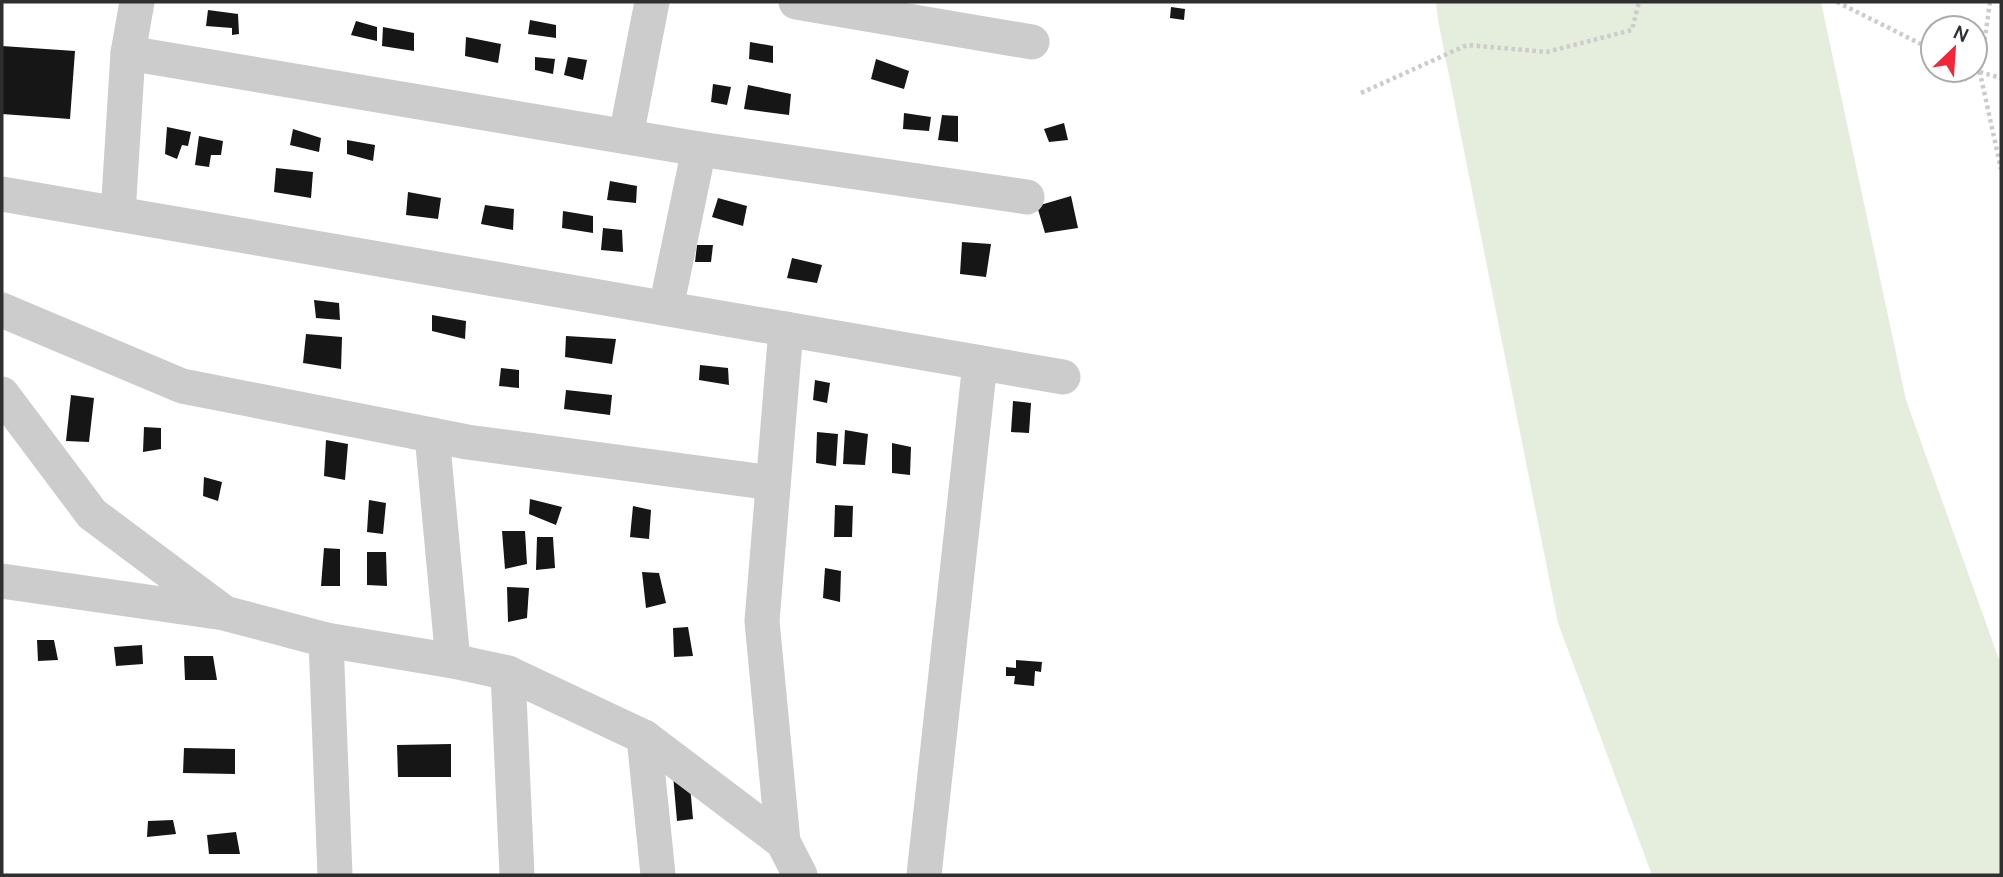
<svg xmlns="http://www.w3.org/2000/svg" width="2003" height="877" viewBox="0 0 2003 877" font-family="Manrope,sans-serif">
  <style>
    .green { fill: #e5eddc }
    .building { fill: #161616 }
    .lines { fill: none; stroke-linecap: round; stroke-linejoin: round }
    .path { stroke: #ccc; stroke-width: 4.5; stroke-dasharray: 3.5 3.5; stroke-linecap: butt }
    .minor { stroke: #ccc; stroke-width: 35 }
  </style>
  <rect width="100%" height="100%" fill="#fff"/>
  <polygon class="green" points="1436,2 1821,2 1906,400 2001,665 2001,875 1652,875 1558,623 1438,20"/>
  <g class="building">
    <polygon points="1171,7 1185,9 1184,20 1170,18"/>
    <polygon points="208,10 238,14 239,34 232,35 232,28 206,26"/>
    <polygon points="530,20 556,25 556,38 528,34"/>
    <polygon points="356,21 377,27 377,41 351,35"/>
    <polygon points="383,27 414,33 414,51 382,46"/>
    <polygon points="466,37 501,44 498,63 465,56"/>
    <polygon points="750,42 773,46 773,63 749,59"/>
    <polygon points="2,46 75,51 70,119 2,114"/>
    <polygon points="535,57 555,59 553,74 535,70"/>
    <polygon points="568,57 587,60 583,80 564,75"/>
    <polygon points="876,59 909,71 904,89 871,79"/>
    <polygon points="713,84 731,87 727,105 711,102"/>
    <polygon points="748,85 791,94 789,115 744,109"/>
    <polygon points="904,113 931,117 929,131 903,129"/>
    <polygon points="942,115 958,116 958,142 938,140"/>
    <polygon points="1064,123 1068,140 1049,142 1044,129"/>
    <polygon points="167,127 191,132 188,146 182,145 177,159 165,154"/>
    <polygon points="293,129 321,138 319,152 290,145"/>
    <polygon points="199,136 223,141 221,155 211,155 209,167 195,165"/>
    <polygon points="347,140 375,145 373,161 347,154"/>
    <polygon points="276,168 313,172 311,198 274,192"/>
    <polygon points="610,181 637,186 636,203 607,200"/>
    <polygon points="408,192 441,198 438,219 406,215"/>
    <polygon points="1071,196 1078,228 1045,233 1037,206"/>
    <polygon points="718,198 747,206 743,226 712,217"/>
    <polygon points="485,205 514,209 513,230 481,224"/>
    <polygon points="563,211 593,216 593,233 562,228"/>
    <polygon points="603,228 622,230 623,252 601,250"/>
    <polygon points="962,242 991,244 986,277 960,274"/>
    <polygon points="697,245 713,245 711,262 695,262"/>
    <polygon points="792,258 822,265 817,283 787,278"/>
    <polygon points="314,300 339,303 340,320 316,318"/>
    <polygon points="432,315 466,321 465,339 432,331"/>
    <polygon points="306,334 342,337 341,369 303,363"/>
    <polygon points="566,336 616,339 612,364 565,357"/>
    <polygon points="700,365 728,368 729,385 699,380"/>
    <polygon points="501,368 519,370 519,388 499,386"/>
    <polygon points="815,380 830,383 827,403 813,400"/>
    <polygon points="566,390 612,395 610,415 564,409"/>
    <polygon points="71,395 94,398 89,442 66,441"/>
    <polygon points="1013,401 1031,403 1029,433 1011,432"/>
    <polygon points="144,427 161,428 161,449 143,452"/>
    <polygon points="845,430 868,434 865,465 843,464"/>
    <polygon points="817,432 838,434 836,466 816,463"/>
    <polygon points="326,440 348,444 345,480 324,476"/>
    <polygon points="892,443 911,447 910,475 892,473"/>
    <polygon points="204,477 222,482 218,501 203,496"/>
    <polygon points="530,499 562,507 556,525 529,514"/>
    <polygon points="369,500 386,503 383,534 367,532"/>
    <polygon points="835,505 853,506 852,537 834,537"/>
    <polygon points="633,506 651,510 649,539 630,537"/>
    <polygon points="502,531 525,531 527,564 505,569"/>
    <polygon points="537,537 553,537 555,568 536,570"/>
    <polygon points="324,548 340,549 340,586 321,586"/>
    <polygon points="367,552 386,552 387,586 367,585"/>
    <polygon points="825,568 841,571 840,602 823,598"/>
    <polygon points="642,572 659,573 666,603 646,608"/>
    <polygon points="507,587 529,588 527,618 508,622"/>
    <polygon points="688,627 693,656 674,657 673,628"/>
    <polygon points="37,640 54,640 58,660 38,661"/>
    <polygon points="142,645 143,664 116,666 114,647"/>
    <polygon points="184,656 213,656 217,680 185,680"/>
    <polygon points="1016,660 1042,662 1041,672 1035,671 1034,686 1014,684 1015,676 1006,676 1006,667 1016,668"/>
    <polygon points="451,744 451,777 398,777 397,745"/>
    <polygon points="184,748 235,749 235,774 183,773"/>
    <polygon points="689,774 693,819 677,821 673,775"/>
    <polygon points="173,820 176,834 147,837 148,821"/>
    <polygon points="236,832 240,854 209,854 207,835"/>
  </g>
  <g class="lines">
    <g class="path">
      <polyline points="1837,2 1933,50"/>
      <polyline points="1990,2 1980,73 2001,169"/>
      <polyline points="1973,70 2001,78"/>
      <polyline points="1361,93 1467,45 1547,52 1632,30 1639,2"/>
    </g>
    <g class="minor">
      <polyline points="796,2 1032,42"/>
      <polyline points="128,53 699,149 1027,197"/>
      <polyline points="626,136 652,2"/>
      <polyline points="2,194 1063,377"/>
      <polyline points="118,214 128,53 137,2"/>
      <polyline points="666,308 699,149"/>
      <polyline points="2,310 182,386 467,442 773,483"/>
      <polyline points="2,394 92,514 222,611"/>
      <polyline points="432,435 453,661"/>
      <polyline points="2,581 224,613 326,640 453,661 508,673 644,737 783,842 800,875"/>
      <polyline points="326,640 335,875"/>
      <polyline points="508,673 517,875"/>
      <polyline points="644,737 658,875"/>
      <polyline points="783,842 762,621 786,329"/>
      <polyline points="924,875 980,363"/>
    </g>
  </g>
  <rect width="2003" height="877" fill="none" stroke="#2f2f2f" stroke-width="7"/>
  <g transform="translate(1954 49) rotate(25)"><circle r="33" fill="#ffffff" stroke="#acacac" stroke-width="2"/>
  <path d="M0-5L12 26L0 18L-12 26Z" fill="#f12637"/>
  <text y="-10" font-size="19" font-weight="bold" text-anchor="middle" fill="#2f2f2f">N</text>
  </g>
</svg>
